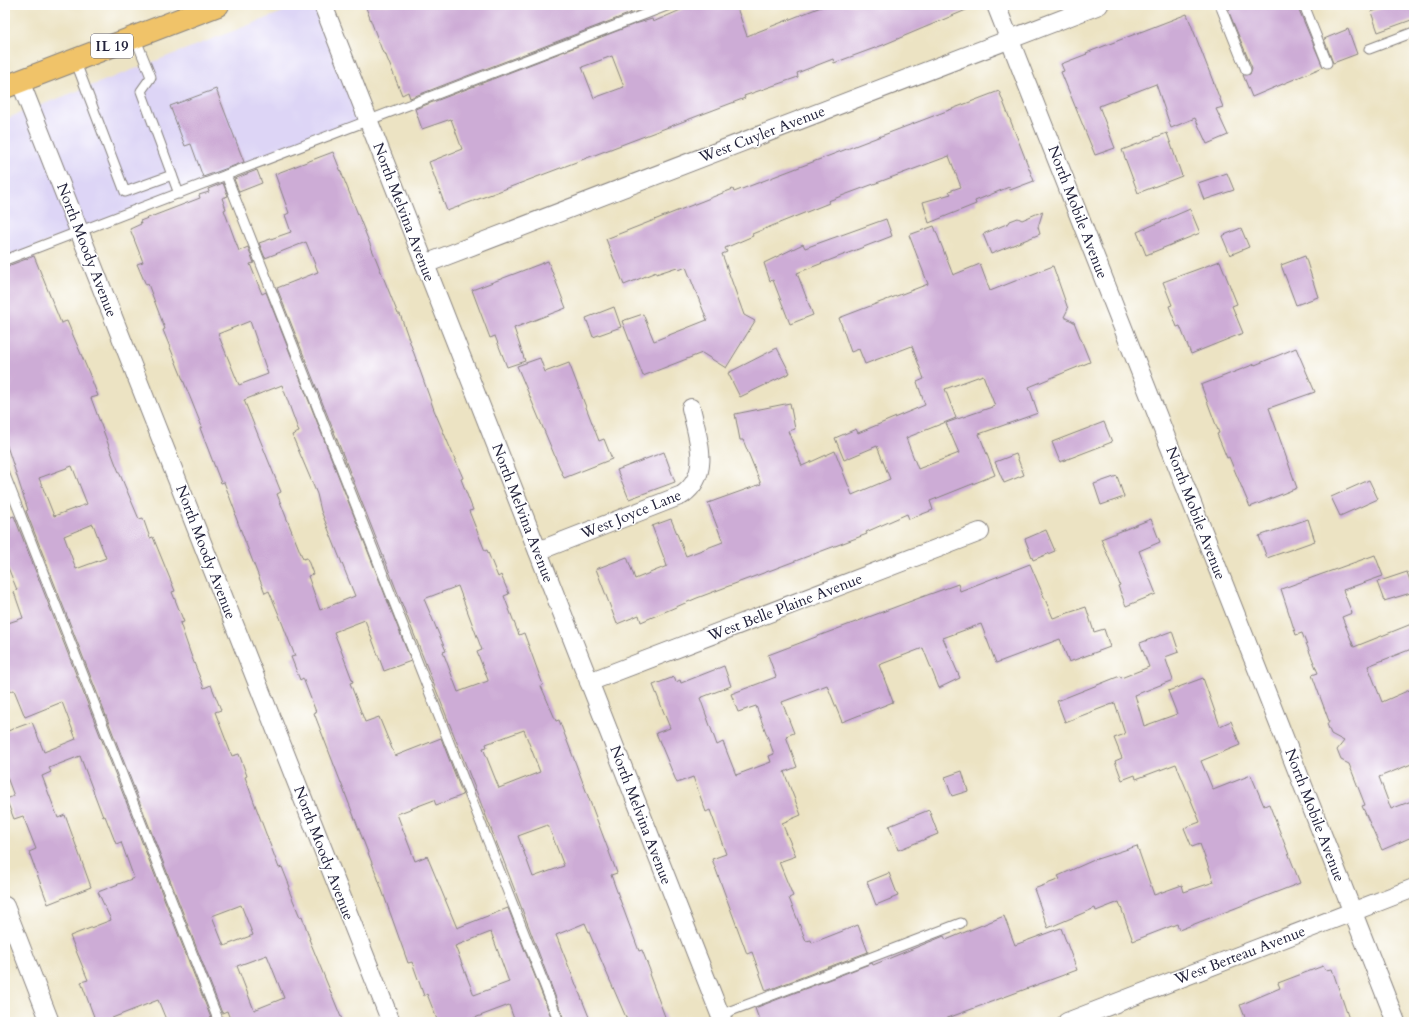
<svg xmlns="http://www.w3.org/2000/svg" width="1419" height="1027" viewBox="0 0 1419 1027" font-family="Cardo,serif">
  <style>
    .built { fill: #ddd5f6 }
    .building { fill: #cdacd6; fill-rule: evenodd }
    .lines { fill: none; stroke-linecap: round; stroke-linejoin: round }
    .lane-casing { stroke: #87827f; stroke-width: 11 }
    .street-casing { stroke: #87827f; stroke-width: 20 }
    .primary-casing { stroke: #87827f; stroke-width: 24 }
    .lane { stroke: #fff; stroke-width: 9 }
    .street { stroke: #fff; stroke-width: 18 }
    .primary { stroke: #f0c369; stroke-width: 22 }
    .labels { text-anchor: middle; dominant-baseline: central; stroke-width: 3; stroke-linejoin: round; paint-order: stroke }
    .shield { fill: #fff; stroke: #646476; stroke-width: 1 }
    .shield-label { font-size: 14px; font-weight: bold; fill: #22223b }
    .street-label { font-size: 15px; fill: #22223b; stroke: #fff }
  </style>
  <rect width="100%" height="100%" fill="#fff"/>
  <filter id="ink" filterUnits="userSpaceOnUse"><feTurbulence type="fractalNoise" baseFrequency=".025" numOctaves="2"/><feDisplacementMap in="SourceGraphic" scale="8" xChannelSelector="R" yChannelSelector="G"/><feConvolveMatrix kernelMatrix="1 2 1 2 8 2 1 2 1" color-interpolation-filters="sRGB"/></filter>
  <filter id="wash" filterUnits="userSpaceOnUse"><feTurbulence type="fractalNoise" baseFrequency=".012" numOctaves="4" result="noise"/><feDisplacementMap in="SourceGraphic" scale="16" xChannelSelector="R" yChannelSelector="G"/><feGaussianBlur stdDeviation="0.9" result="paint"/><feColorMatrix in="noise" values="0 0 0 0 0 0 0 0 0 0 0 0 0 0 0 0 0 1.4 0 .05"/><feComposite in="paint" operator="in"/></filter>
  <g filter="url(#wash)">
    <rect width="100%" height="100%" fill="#ece3c3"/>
    <polygon class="built" points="301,5 323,5 367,119 5,258 5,119"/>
    <g id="blocks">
      <g class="building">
        <polygon points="365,5 628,5 631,13 410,98 408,92 402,95 385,53 383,53"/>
        <path d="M 692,5 L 736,5 L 747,36 L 826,5 L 978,5 L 883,45 L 834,63 L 833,59 L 797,73 L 798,77 L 744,96 L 745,98 L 447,211 L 429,162 L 462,149 L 451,119 L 422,129 L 415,109 L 635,24 L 652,19 L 653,22 ZM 612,56 L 624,87 L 594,98 L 582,67 Z"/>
        <polygon points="1241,5 1297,5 1323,67 1252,97 1243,75 1250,74 1252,68 1228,10"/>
        <polygon points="1391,5 1414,5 1414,19 1378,32 1371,12"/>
        <polygon points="1187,14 1223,107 1216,109 1228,135 1207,144 1195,118 1171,128 1156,84 1099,106 1115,148 1095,155 1061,72 1064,71 1061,64 1087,54 1086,53"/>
        <polygon points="1348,29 1357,54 1333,63 1324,39"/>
        <polygon points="216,89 244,162 203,177 191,144 185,146 170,106"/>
        <polygon points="999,91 1034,181 1010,190 1009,187 975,201 976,204 929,223 923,202 951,194 949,191 961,187 949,156 828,201 829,203 752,234 753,236 725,248 727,252 722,254 744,315 755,321 726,368 702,353 643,376 622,321 643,314 654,341 707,320 686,267 679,270 677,267 656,274 656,272 624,285 606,239 733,189 734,192"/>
        <polygon points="1167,133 1182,176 1138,193 1122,150"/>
        <path d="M 333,152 L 398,314 L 400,314 L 434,410 L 463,478 L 461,479 L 473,510 L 469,511 L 485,551 L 487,550 L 498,577 L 501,575 L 509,594 L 504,596 L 519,635 L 524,633 L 543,685 L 541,686 L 556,721 L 559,720 L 574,759 L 617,873 L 611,875 L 623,908 L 639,951 L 642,950 L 651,973 L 649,974 L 667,1022 L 628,1022 L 585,923 L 556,935 L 591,1022 L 565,1022 L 501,854 L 277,288 L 318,272 L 306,242 L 265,258 L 259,243 L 291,232 L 285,215 L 289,213 L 275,174 ZM 458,586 L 482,650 L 477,652 L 488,680 L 488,681 L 458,692 L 443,652 L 446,651 L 424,599 ZM 524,730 L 540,772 L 499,788 L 483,748 L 487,747 L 486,744 ZM 548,825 L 564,866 L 533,877 L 518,836 Z"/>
        <polygon points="257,170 262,183 239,192 234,179"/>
        <polygon points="1227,173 1234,190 1204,200 1198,183"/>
        <path d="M 223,183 L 228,196 L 222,198 L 226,209 L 224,210 L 239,251 L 248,247 L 254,263 L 250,264 L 262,294 L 266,292 L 411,661 L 384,671 L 365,620 L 334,632 L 353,682 L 350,683 L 365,722 L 379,717 L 395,756 L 441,738 L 463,795 L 436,805 L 434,800 L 397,814 L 415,861 L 427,856 L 457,928 L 508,908 L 553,1022 L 515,1022 L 509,1005 L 464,1022 L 438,1022 L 427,994 L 424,996 L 412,962 L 408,963 L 377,876 L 314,713 L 316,712 L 303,678 L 300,680 L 291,657 L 295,656 L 279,615 L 269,591 L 265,593 L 253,562 L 235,515 L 236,514 L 224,482 L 221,483 L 200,428 L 202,427 L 163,330 L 165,329 L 148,284 L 146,285 L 137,264 L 143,262 L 130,229 L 141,224 L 140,221 L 200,198 L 199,195 L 209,192 L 208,189 ZM 250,321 L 268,374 L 239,385 L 218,334 ZM 282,385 L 299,432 L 292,435 L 317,494 L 321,511 L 355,596 L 320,610 L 308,576 L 313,574 L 307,558 L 303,559 L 290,527 L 277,494 L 281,492 L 244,400 ZM 491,932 L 509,982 L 474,995 L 455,946 Z"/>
        <polygon points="1190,209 1200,233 1146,255 1137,232"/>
        <polygon points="1043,211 1038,227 1040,234 991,254 983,234 1009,223 1010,221 1018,218 1022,220"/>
        <polygon points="886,219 892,236 797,273 813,315 790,324 773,280 770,281 764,263 803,244 805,248"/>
        <path d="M 934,226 L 953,275 L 980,264 L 990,291 L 1053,266 L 1068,309 L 1064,317 L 1074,322 L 1090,362 L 1029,387 L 1038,413 L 979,434 L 995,475 L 930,501 L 933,510 L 909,519 L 907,514 L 866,532 L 867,534 L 697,598 L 641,622 L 639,615 L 617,624 L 596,569 L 627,557 L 635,579 L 667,566 L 652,526 L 671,519 L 686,556 L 723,542 L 708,503 L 761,484 L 743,440 L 740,440 L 735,414 L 790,403 L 795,429 L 788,431 L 802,466 L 835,451 L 852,495 L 890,479 L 877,446 L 844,460 L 835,438 L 856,429 L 858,433 L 925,405 L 917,382 L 924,379 L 912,346 L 865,364 L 859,349 L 851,352 L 839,318 L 928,284 L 909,235 ZM 983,375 L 995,406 L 946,423 L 959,453 L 918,469 L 906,438 L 956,418 L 945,389 Z"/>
        <polygon points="1241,228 1249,247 1230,255 1222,236"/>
        <path d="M 34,256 L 61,323 L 67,321 L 89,373 L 98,396 L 91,398 L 116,465 L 139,519 L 143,518 L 150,538 L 153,537 L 175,591 L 172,592 L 184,622 L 180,623 L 191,655 L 204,688 L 211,685 L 221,710 L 215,712 L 232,756 L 239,754 L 247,776 L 245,777 L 254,802 L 279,868 L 282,867 L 290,887 L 288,888 L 300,917 L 302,916 L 310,939 L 309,939 L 343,1022 L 226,1022 L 225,1020 L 230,1019 L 227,1011 L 222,1013 L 26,511 L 28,510 L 5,440 L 5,267 ZM 72,466 L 87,504 L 54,516 L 39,478 ZM 93,524 L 106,558 L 76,569 L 64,536 ZM 241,905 L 253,935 L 224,946 L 212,916 ZM 267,955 L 284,998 L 254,1010 L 237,966 Z"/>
        <polygon points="1305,256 1318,297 1296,305 1281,265"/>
        <polygon points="548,261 566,308 514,328 525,361 507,367 495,336 490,338 472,290"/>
        <polygon points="1220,261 1237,304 1232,306 1243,333 1191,354 1180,326 1177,327 1169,306 1172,305 1163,282"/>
        <polygon points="614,307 621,327 593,337 586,318"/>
        <polygon points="777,348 790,373 740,397 728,373"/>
        <polygon points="1296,348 1315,392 1269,408 1297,488 1250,507 1229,457 1227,458 1217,434 1219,433 1201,385 1255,364 1255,365"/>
        <polygon points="540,358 545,372 569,363 599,441 604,439 612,459 564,478 517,366"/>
        <polygon points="1104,422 1112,442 1060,462 1052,442"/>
        <polygon points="664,452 675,482 629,499 617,470"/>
        <polygon points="1016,454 1024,475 1004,483 995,462"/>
        <polygon points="1117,476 1124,497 1101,505 1094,484"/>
        <polygon points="1369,480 1378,499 1340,516 1331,497"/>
        <polygon points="14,516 211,1018 199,1022 167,1022 158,1000 102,1022 96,1022 81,982 88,980 70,936 111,920 98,892 134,878 121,842 116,844 105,816 103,817 80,756 49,768 51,772 42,776 58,818 65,815 91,887 48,904 29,852 36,849 23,816 14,819 6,799 14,796 5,772 5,732 32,722 44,752 76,739 62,702 25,717 14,690 5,693 5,624 23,618 14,592 17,590 5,560 5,519"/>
        <polygon points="1151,519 1160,542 1139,551 1156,594 1126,606 1118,586 1120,585 1101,539"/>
        <polygon points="1308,519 1315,541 1267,558 1259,536"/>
        <polygon points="1046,530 1055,551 1033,560 1025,539"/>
        <polygon points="1375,555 1383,576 1343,590 1352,613 1342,617 1354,647 1414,623 1414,648 1368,666 1382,702 1414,688 1414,763 1379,777 1391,809 1414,800 1414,836 1382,850 1362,806 1365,805 1349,764 1341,760 1337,750 1344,741 1331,734 1327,724 1329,721 1312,675 1318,673 1302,633 1296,635 1281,589"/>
        <polygon points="1030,564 1053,618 1086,607 1094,632 1104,629 1110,647 1069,662 1060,639 996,663 981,624 943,638 960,678 939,688 923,648 879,665 893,702 842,722 827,685 782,702 794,733 786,736 797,767 784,772 801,815 782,823 796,856 779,862 793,896 789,898 806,941 811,940 812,943 858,925 868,952 766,991 752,952 747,954 712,859 726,854 710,810 706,812 693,777 677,783 656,733 670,728 653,685 674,677 676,682 680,680 681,683 724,666 731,686 700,698 717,745 723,742 736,775 771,762 769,756 774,754 756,706 738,712 731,694 776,677 768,655 922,597 958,584 960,591"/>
        <polygon points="1407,572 1414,592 1384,601 1377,582"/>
        <polygon points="1172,631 1179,652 1165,657 1173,680 1135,695 1144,726 1177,714 1168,691 1203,678 1220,726 1231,721 1240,745 1201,761 1213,790 1251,775 1264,806 1269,804 1300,883 1179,930 1177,924 1133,941 1119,902 1096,911 1095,908 1048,928 1034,889 1060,879 1058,876 1094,860 1137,846 1154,895 1182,885 1184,892 1214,882 1200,844 1192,847 1184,828 1200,822 1176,764 1136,779 1135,775 1122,780 1115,761 1122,758 1114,738 1125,734 1115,703 1065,722 1057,701 1120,676 1121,678 1149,667 1140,643"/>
        <polygon points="962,771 968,791 952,796 945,777"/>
        <polygon points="929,810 938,834 898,850 889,826"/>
        <polygon points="889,873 898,896 876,905 867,882"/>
        <polygon points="1004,916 1015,945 1061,928 1077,970 937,1022 760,1022 755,1008 872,963 873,965 944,936 946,940"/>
        <polygon points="1323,966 1325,970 1332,969 1350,1022 1247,1022 1240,1005 1280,988 1278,983"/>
      </g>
    </g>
  </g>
  <g filter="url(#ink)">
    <use href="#blocks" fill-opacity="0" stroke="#87827f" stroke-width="1"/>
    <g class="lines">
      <g class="lane-casing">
        <g id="lane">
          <polyline points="1220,5 1246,70"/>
          <polyline points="1304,5 1327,63"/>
          <polyline points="1369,49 1414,32"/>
          <polyline points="75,60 125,192 172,175 141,91 151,77 135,37"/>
          <polyline points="172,175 179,194"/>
          <polyline points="226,175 559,1022"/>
          <polyline points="5,260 669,5"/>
          <polyline points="5,475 219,1022"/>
          <polyline points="720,1015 961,923"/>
        </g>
      </g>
      <g class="street-casing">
        <g id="street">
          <polyline points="323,5 723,1022"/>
          <polyline points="996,5 1396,1022"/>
          <polyline points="20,81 391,1022"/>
          <polyline points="425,264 1099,5"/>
          <path d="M 538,551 L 682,495 C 712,474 698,439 691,408"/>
          <polyline points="589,682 980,532"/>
          <polyline points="5,906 50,1022"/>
          <polyline points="1067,1022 1414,888"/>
        </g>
      </g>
      <g class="primary-casing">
        <polyline id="primary" points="5,87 218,5"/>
      </g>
      <use href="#lane" class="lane"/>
      <use href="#street" class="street"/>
      <use href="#primary" class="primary"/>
    </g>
  </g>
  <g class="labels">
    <rect class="shield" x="91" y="34" width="42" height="24" rx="3"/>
    <g class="shield-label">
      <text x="112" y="46">IL 19</text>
    </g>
    <g class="street-label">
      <text transform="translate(762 134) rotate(-21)">West Cuyler Avenue</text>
      <text transform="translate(404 212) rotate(69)">North Melvina Avenue</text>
      <text transform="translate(1078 212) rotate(69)">North Mobile Avenue</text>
      <text transform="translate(87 250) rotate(69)">North Moody Avenue</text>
      <text transform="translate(523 513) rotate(69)">North Melvina Avenue</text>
      <text transform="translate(1196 513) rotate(69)">North Mobile Avenue</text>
      <text transform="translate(631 514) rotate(-22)">West Joyce Lane</text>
      <text transform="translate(206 552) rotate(69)">North Moody Avenue</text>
      <text transform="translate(785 607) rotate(-21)">West Belle Plaine Avenue</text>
      <text transform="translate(641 815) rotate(69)">North Melvina Avenue</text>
      <text transform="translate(1315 815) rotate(69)">North Mobile Avenue</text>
      <text transform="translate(324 853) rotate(69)">North Moody Avenue</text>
      <text transform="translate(1240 955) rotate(-21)">West Berteau Avenue</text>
    </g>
  </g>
  <rect width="1419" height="1027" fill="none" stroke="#fff" stroke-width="20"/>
</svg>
